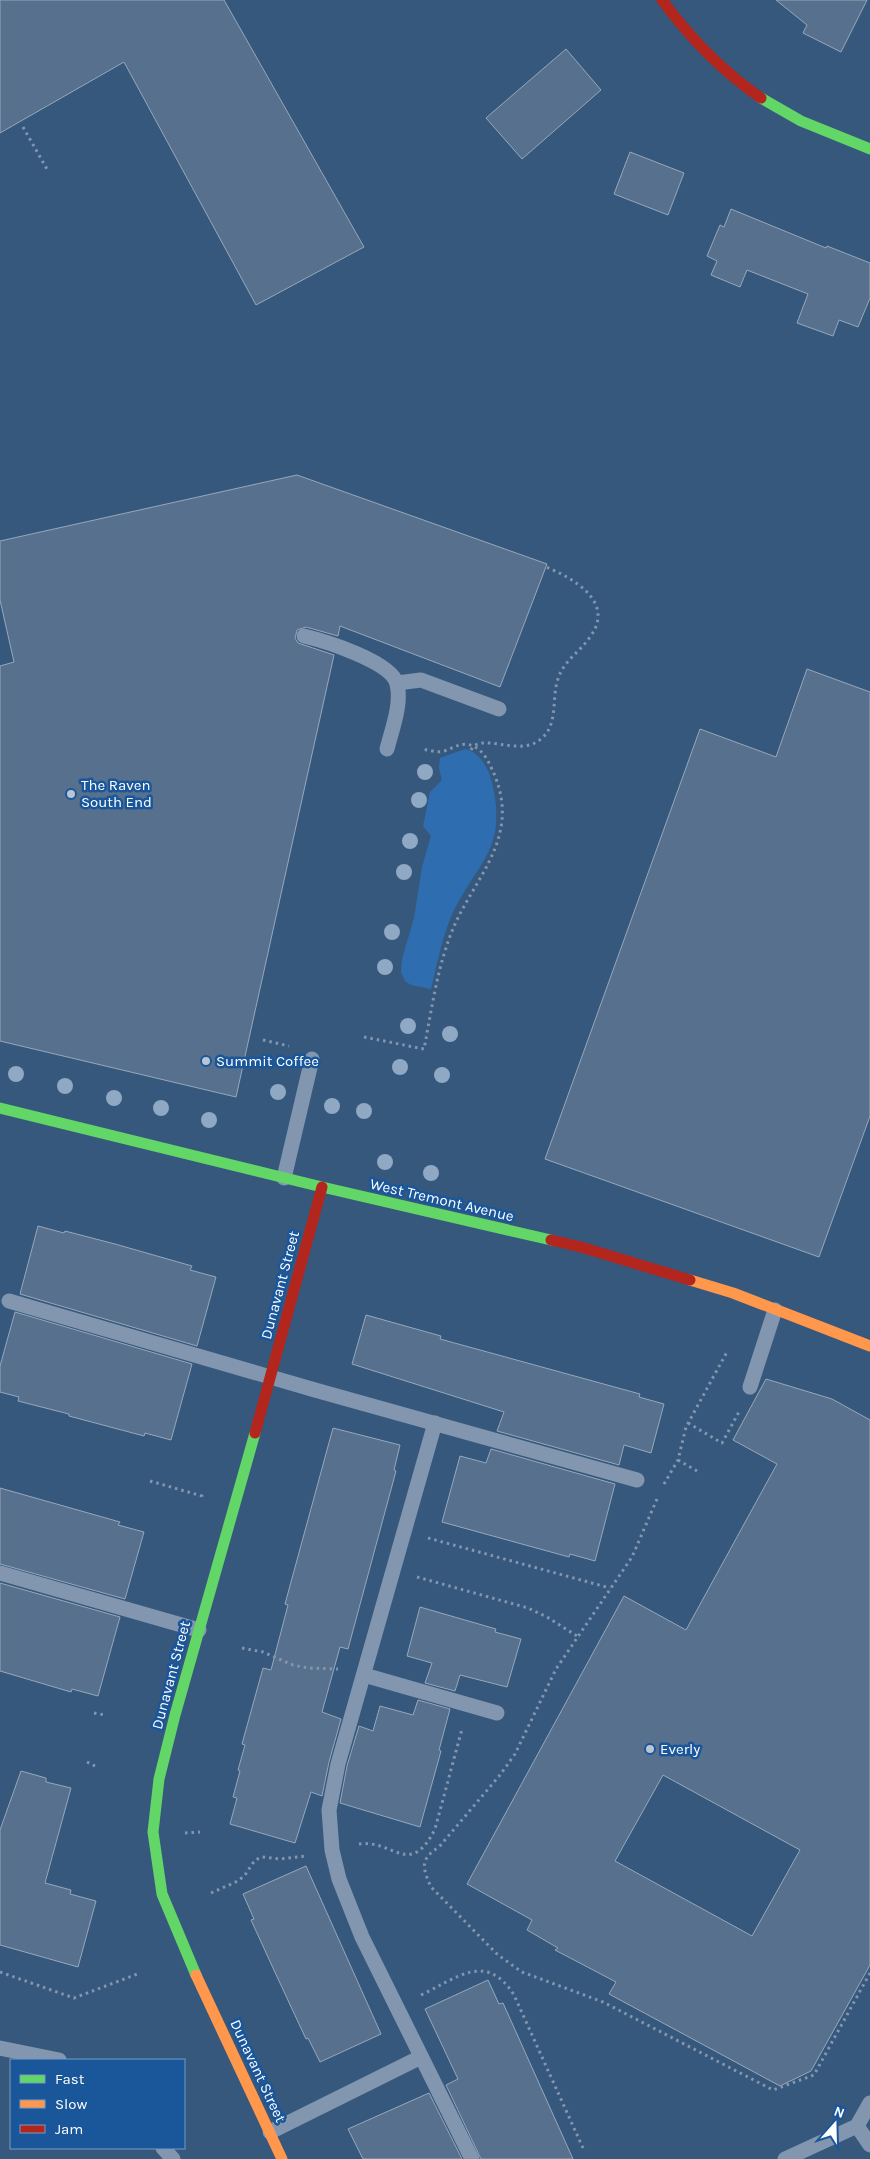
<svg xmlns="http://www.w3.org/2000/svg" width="870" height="2159" viewBox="0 0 870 2159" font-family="Karla,sans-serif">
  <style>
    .green { fill: #2e6daf }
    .building { fill: #56708d; stroke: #96a8bc; fill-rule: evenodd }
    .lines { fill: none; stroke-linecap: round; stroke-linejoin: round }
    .path { stroke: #8297af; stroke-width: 3; stroke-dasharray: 2.5 4; stroke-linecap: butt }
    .lane { stroke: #8297af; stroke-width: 15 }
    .fast { stroke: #63d668; stroke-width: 11 }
    .slow { stroke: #ff974d; stroke-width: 11 }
    .jam { stroke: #b3261e; stroke-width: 11 }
    .tree { fill: #8fa8c3 }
    .poi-dot { fill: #b9c5d2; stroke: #1a569a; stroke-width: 2 }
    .labels { text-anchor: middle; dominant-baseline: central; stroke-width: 5; stroke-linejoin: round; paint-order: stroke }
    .poi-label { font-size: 15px; fill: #fff; stroke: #1a569a; text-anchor: start }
    .street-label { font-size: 15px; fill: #fff; stroke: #1a569a }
  </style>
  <rect width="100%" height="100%" fill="#37587d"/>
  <path class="green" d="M 465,749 C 479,752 487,766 491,779 C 510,851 475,862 450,919 C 441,942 437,965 431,989 L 411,985 L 405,981 L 401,972 L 402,959 L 414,918 L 422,867 L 431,836 L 423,826 L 430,792 L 442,780 L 439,768 L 440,758 Z"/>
  <g class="building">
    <polygon points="0,0 224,0 364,247 256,305 124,62 0,133"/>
    <polygon points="776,0 867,0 841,52 803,33 807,25"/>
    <polygon points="566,49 601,90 522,159 486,118"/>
    <polygon points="630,152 684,173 668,215 614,194"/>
    <polygon points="731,209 826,248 827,246 870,263 870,298 858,327 839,320 833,336 797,323 808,294 747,270 740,287 711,275 717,261 707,256 720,225 724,227"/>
    <polygon points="297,475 547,564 500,687 340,626 338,636 306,627 297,630 295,638 298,643 334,655 236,1097 0,1041 0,666 14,662 0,600 0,541"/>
    <polygon points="807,669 870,692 870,1116 819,1257 545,1159 700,729 776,757"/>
    <polygon points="38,1226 64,1233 65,1231 115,1244 192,1266 190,1270 216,1277 197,1346 20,1294"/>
    <polygon points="15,1312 192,1364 171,1440 145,1433 144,1436 69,1416 69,1414 18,1401 19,1397 0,1392 0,1366"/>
    <polygon points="366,1315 441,1336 440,1339 640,1394 639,1397 664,1404 651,1453 624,1445 619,1465 497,1431 504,1412 352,1364"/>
    <path d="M 766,1379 L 832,1399 L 870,1420 L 870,1965 L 811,2071 L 780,2086 L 609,1994 L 616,1982 L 555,1950 L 558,1948 L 527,1930 L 532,1920 L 467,1884 L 624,1596 L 686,1630 L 777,1464 L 733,1440 ZM 663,1775 L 800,1850 L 752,1936 L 615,1861 Z"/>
    <polygon points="333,1428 400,1445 394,1470 396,1471 348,1649 340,1647 322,1712 341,1719 329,1762 322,1796 311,1792 295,1843 230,1824 237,1798 233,1797 240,1771 238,1770 245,1745 242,1744 263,1668 271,1670 288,1605 285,1604"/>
    <polygon points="491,1449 615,1484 595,1561 570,1554 569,1557 442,1522 460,1456 486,1463"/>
    <polygon points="0,1488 120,1522 118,1525 144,1532 125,1599 0,1564"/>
    <polygon points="0,1583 120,1617 98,1696 72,1689 71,1692 0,1671"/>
    <polygon points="420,1607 496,1629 495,1632 521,1639 507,1687 460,1675 455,1691 425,1683 432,1663 407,1656"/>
    <polygon points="418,1700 450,1709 439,1750 441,1751 420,1827 340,1803 347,1766 359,1726 373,1731 380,1706 413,1715"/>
    <polygon points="21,1771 46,1778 46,1782 71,1788 45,1883 71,1890 70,1894 96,1901 78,1967 0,1945 0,1830"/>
    <polygon points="306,1866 381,2034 320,2062 308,2038 306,2039 273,1968 251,1920 254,1919 243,1894"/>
    <polygon points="488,1980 499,2004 503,2003 573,2159 481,2159 446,2085 458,2079 425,2009"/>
    <polygon points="429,2093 462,2159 363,2159 348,2129"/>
  </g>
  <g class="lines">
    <g class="path">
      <polyline points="23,127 48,171"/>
      <path d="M 471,750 C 481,731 519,758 541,739 C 559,724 551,699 558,679 C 564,660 579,653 590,637 C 616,602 573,578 546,567"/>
      <path d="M 364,1037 L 424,1049 C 431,1013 436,976 448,942 C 467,883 522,844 495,776 C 490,765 485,751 473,746 C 462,741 454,748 444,751 C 437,753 429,750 422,749"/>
      <polyline points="263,1040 289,1046"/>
      <polyline points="688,1423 722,1443 740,1410"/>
      <polyline points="678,1460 697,1471"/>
      <polyline points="150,1481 202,1496 201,1498"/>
      <polyline points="664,1484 678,1460 686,1427 728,1350"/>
      <path d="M 657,1499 L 632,1557 L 556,1669 L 515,1754 L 500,1775 L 439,1847 C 420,1859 422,1867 431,1887 L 498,1955 L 522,1972 L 603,2002 L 773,2090 L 814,2075 L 870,1973"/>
      <polyline points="428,1538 610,1588"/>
      <polyline points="417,1577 528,1608 547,1617 577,1636"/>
      <polyline points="242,1648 263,1652 293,1665 308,1668 338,1669"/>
      <polyline points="94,1713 105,1715"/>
      <polyline points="87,1762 97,1767"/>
      <polyline points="185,1833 200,1832"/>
      <path d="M 359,1844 C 393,1839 410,1879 435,1829 L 462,1729"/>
      <polyline points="211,1893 238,1881 245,1875 255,1860 262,1857 280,1859 306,1856"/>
      <polyline points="0,1972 74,1998 140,1973"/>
      <path d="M 421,1995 C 457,1978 486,1951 514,1995 L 583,2148"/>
    </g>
    <g class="lane">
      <path d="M 304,636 C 325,641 392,662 397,684 C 402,704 392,729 387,749"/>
      <polyline points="397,683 421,680 499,709"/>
      <polyline points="284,1178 312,1059"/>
      <polyline points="9,1301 315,1390 637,1480"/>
      <polyline points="750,1387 775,1310"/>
      <polyline points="435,1423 338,1764 329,1810 332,1850 339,1879 362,1937 472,2159"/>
      <polyline points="0,1573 199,1630"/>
      <polyline points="364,1675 497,1713"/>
      <polyline points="0,2048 59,2060"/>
      <polyline points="857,2126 870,2145"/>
      <polyline points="270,2132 421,2057"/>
      <polyline points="163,2148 173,2159"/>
      <polyline points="785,2159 857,2126 870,2103"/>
    </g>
    <g class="fast">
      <polyline points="761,98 801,121 870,149"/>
      <polyline points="0,1108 322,1187 551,1240"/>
      <polyline points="196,1975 162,1894 153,1832 159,1779 175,1715 255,1433"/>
    </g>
    <g class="slow">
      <polyline points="690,1280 733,1293 870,1346"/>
      <polyline points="196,1975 282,2159"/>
    </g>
    <g class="jam">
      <path d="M 662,0 C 690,38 722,71 761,98"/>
      <polyline points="551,1240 581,1247 690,1280"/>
      <polyline points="255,1433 322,1187"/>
    </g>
  </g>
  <g class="tree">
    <circle cx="425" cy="772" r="8"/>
    <circle cx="419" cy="800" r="8"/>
    <circle cx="410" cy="841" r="8"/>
    <circle cx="404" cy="872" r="8"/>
    <circle cx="392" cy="932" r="8"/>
    <circle cx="385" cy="967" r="8"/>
    <circle cx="408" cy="1026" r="8"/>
    <circle cx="450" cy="1034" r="8"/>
    <circle cx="400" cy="1067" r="8"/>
    <circle cx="16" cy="1074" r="8"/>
    <circle cx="442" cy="1075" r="8"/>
    <circle cx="65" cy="1086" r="8"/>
    <circle cx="278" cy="1092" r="8"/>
    <circle cx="114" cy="1098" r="8"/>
    <circle cx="332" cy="1106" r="8"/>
    <circle cx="161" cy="1108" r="8"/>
    <circle cx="364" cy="1111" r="8"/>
    <circle cx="209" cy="1120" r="8"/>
    <circle cx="385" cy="1162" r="8"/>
    <circle cx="431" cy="1173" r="8"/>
  </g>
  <g class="poi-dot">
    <circle cx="71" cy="794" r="5"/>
    <circle cx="206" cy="1061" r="5"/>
    <circle cx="650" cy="1749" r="5"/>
  </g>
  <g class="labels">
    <g class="poi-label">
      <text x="81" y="785">The Raven<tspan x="81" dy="17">South End</tspan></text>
      <text x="216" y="1061">Summit Coffee</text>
      <text x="660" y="1749">Everly</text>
    </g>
    <g class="street-label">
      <text transform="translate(442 1200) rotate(13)">West Tremont Avenue</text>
      <text transform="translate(280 1285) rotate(-75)">Dunavant Street</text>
      <text transform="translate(171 1675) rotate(-75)">Dunavant Street</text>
      <text transform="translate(258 2071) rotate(65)">Dunavant Street</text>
    </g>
  </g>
  <rect x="10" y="2059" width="175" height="90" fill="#1a569a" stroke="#769ac2"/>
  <rect x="20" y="2075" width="25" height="8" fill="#63d668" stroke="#769ac2"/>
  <text x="55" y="2084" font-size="15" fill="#ffffff">Fast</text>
  <rect x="20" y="2100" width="25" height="8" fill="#ff974d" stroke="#769ac2"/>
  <text x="55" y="2109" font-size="15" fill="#ffffff">Slow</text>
  <rect x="20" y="2125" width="25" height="8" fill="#b3261e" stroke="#769ac2"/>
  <text x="55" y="2134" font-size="15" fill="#ffffff">Jam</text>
  <g transform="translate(835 2124) rotate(20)" stroke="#1a569a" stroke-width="4" paint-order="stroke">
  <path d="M0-4L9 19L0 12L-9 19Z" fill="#ffffff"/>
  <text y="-8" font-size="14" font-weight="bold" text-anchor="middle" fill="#ffffff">N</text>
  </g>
</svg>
